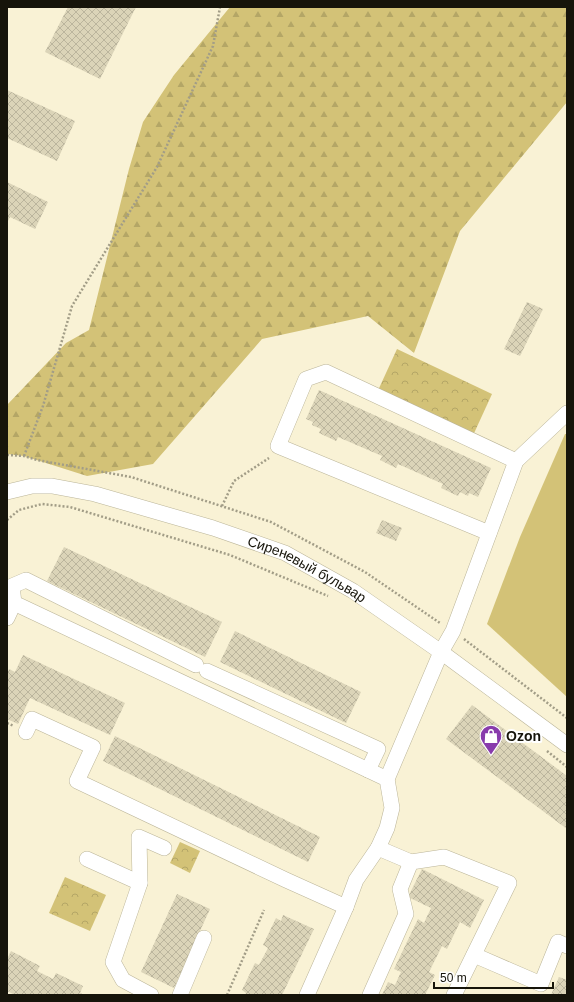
<svg xmlns="http://www.w3.org/2000/svg" width="574" height="1002" viewBox="0 0 574 1002" font-family="Arial,sans-serif">
  <style>
    .grass { fill: #d3c277 }
    .forest { fill: url(#forest-firs) }
    .park { fill: url(#park-crowns) }
    .building { fill: url(#building-cross-hatch) }
    .lines { fill: none; stroke-linecap: round; stroke-linejoin: round }
    .minor-casing { stroke: #bbb599; stroke-width: 16 }
    .path { stroke: #a29d87; stroke-width: 2.5; stroke-dasharray: 2 2; stroke-linecap: butt }
    .minor { stroke: #fff; stroke-width: 15 }
    .labels { text-anchor: middle; dominant-baseline: central; stroke-width: 4; stroke-linejoin: round; paint-order: stroke }
    .street-label { font-size: 14px; fill: #16140a; stroke: #fff }
    .poi-label { font-size: 14px; font-weight: bold; fill: #16140a; stroke: #fff; text-anchor: start }
  </style>
  <defs>
    <pattern id="forest-firs" width="22" height="20" patternUnits="userSpaceOnUse"><rect width="22" height="20" fill="#d3c277"/><path d="M5 1l3.5 6h-7zM16 11l3.5 6h-7z" fill="#b4a666"/></pattern>
    <pattern id="park-crowns" width="20" height="18" patternUnits="userSpaceOnUse"><rect width="20" height="18" fill="#d3c277"/><path d="M2 6a3 3 0 1 1 6 0M12 15a3 3 0 1 1 6 0" fill="none" stroke="#b4a666"/></pattern>
    <pattern id="building-cross-hatch" width="8" height="8" patternUnits="userSpaceOnUse"><rect width="8" height="8" fill="#dbd4b8"/><path d="M0 0l8 8M0 8l8-8" fill="none" stroke="#bbb59d"/></pattern>
  </defs>
  <rect width="100%" height="100%" fill="#f9f2d5"/>
  <polygon class="grass" points="565,434 567,434 567,697 487,624 520,537"/>
  <polygon class="forest" points="230,7 567,7 567,102 460,231 414,353 368,316 262,339 153,464 87,476 24,456 7,454 7,405 66,343 89,330 129,169 143,122 174,75"/>
  <g class="park">
    <polygon points="397,349 492,394 470,442 375,397"/>
    <polygon points="180,842 200,851 190,873 170,863"/>
    <polygon points="65,877 106,895 90,931 49,913"/>
  </g>
  <g class="building">
    <polygon points="68,7 136,7 100,79 45,52"/>
    <polygon points="7,90 75,121 57,161 7,138"/>
    <polygon points="7,182 48,202 35,229 10,217 7,223"/>
    <polygon points="527,302 543,309 520,356 504,349"/>
    <polygon points="319,390 491,468 478,497 469,493 468,496 460,492 458,496 441,488 443,484 398,464 396,468 380,460 382,456 338,437 336,441 319,433 321,429 312,425 313,422 306,419"/>
    <polygon points="382,520 402,528 396,541 376,533"/>
    <polygon points="64,547 222,622 205,657 47,581"/>
    <polygon points="235,631 361,692 346,723 220,662"/>
    <polygon points="23,655 125,703 110,735 30,698 18,724 7,719 7,674 9,669 15,672"/>
    <polygon points="472,705 567,776 567,829 446,739"/>
    <polygon points="115,736 320,837 308,862 103,761"/>
    <polygon points="422,869 484,900 470,928 460,922 447,949 442,946 429,972 435,975 425,995 382,995 388,982 395,985 401,972 394,969 418,919 424,923 431,908 408,897"/>
    <polygon points="177,894 210,909 174,988 141,972"/>
    <polygon points="283,915 314,929 282,995 245,995 246,993 242,990 255,963 259,965 268,948 263,945 276,918 281,921"/>
    <polygon points="11,951 40,966 37,971 53,979 56,973 83,986 80,993 85,995 15,995 7,991 7,956 8,957"/>
    <polygon points="559,977 567,980 567,995 551,995"/>
  </g>
  <g class="lines">
    <g class="minor-casing">
      <g id="minor">
        <path id="s1" d="M 7,492 L 32,486 L 52,486 L 95,494 L 213,528 L 285,553 L 353,591 L 441,652 L 567,745"/>
        <polyline points="489,533 278,446 306,379 326,372 516,461"/>
        <polyline points="7,600 14,603 7,618"/>
        <polyline points="196,665 26,580 12,586 14,603 387,779 392,808 387,828 378,848 356,880 346,907 307,995"/>
        <polyline points="207,671 378,749 368,770"/>
        <polyline points="26,732 32,719 93,747 77,781 286,880 346,907"/>
        <polyline points="387,779 441,652 453,631 516,461 567,413"/>
        <polyline points="378,848 411,862"/>
        <polyline points="87,859 140,883"/>
        <polyline points="474,955 541,984 558,942 567,946"/>
        <polyline points="151,995 123,980 113,962 140,883 139,837 164,848"/>
        <polyline points="180,995 204,938"/>
        <polyline points="370,995 406,914 400,889 411,862 444,857 509,883 454,995"/>
      </g>
    </g>
    <g class="path">
      <polyline points="7,455 24,456 37,460 131,477 271,522 365,572 440,623"/>
      <polyline points="24,456 43,406 72,306 157,167 213,46 220,7"/>
      <polyline points="222,506 234,481 269,458"/>
      <polyline points="7,520 19,510 42,504 70,507 230,555 328,596"/>
      <polyline points="464,639 567,718"/>
      <polyline points="7,723 14,726"/>
      <polyline points="547,751 567,767"/>
      <polyline points="227,995 264,910"/>
    </g>
    <use href="#minor" class="minor"/>
  </g>
  <defs>
    <g id="shop-pin" transform="scale(1.15)"><path d="M0 17L-7.5 6A9.5 9.5 0 1 1 7.5 6Z" fill="#883bac" stroke="#fff"/><path d="M-5-2.5h2.3a2.7 3.5 0 0 1 5.4 0H5L5.5 6h-11ZM-1.5-2.5h3a1.5 2.3 0 0 0-3 0Z" fill="#fff"/></g>
  </defs>
  <g fill-rule="evenodd">
    <use href="#shop-pin" x="491" y="736"/>
  </g>
  <g class="labels">
    <g class="street-label">
      <text stroke="none"><textPath href="#s1" startOffset="315">Сиреневый бульвар</textPath></text>
    </g>
    <g class="poi-label">
      <text x="506" y="736">Ozon</text>
    </g>
  </g>
  <rect width="574" height="1002" fill="none" stroke="#16140a" stroke-width="16"/>
  <path d="M434 982v6h119v-6" fill="none" stroke="#16140a" stroke-width="2"/>
  <text x="440" y="982" font-size="12" fill="#16140a" stroke="#ffffff" stroke-width="3" paint-order="stroke">50 m</text>
</svg>
